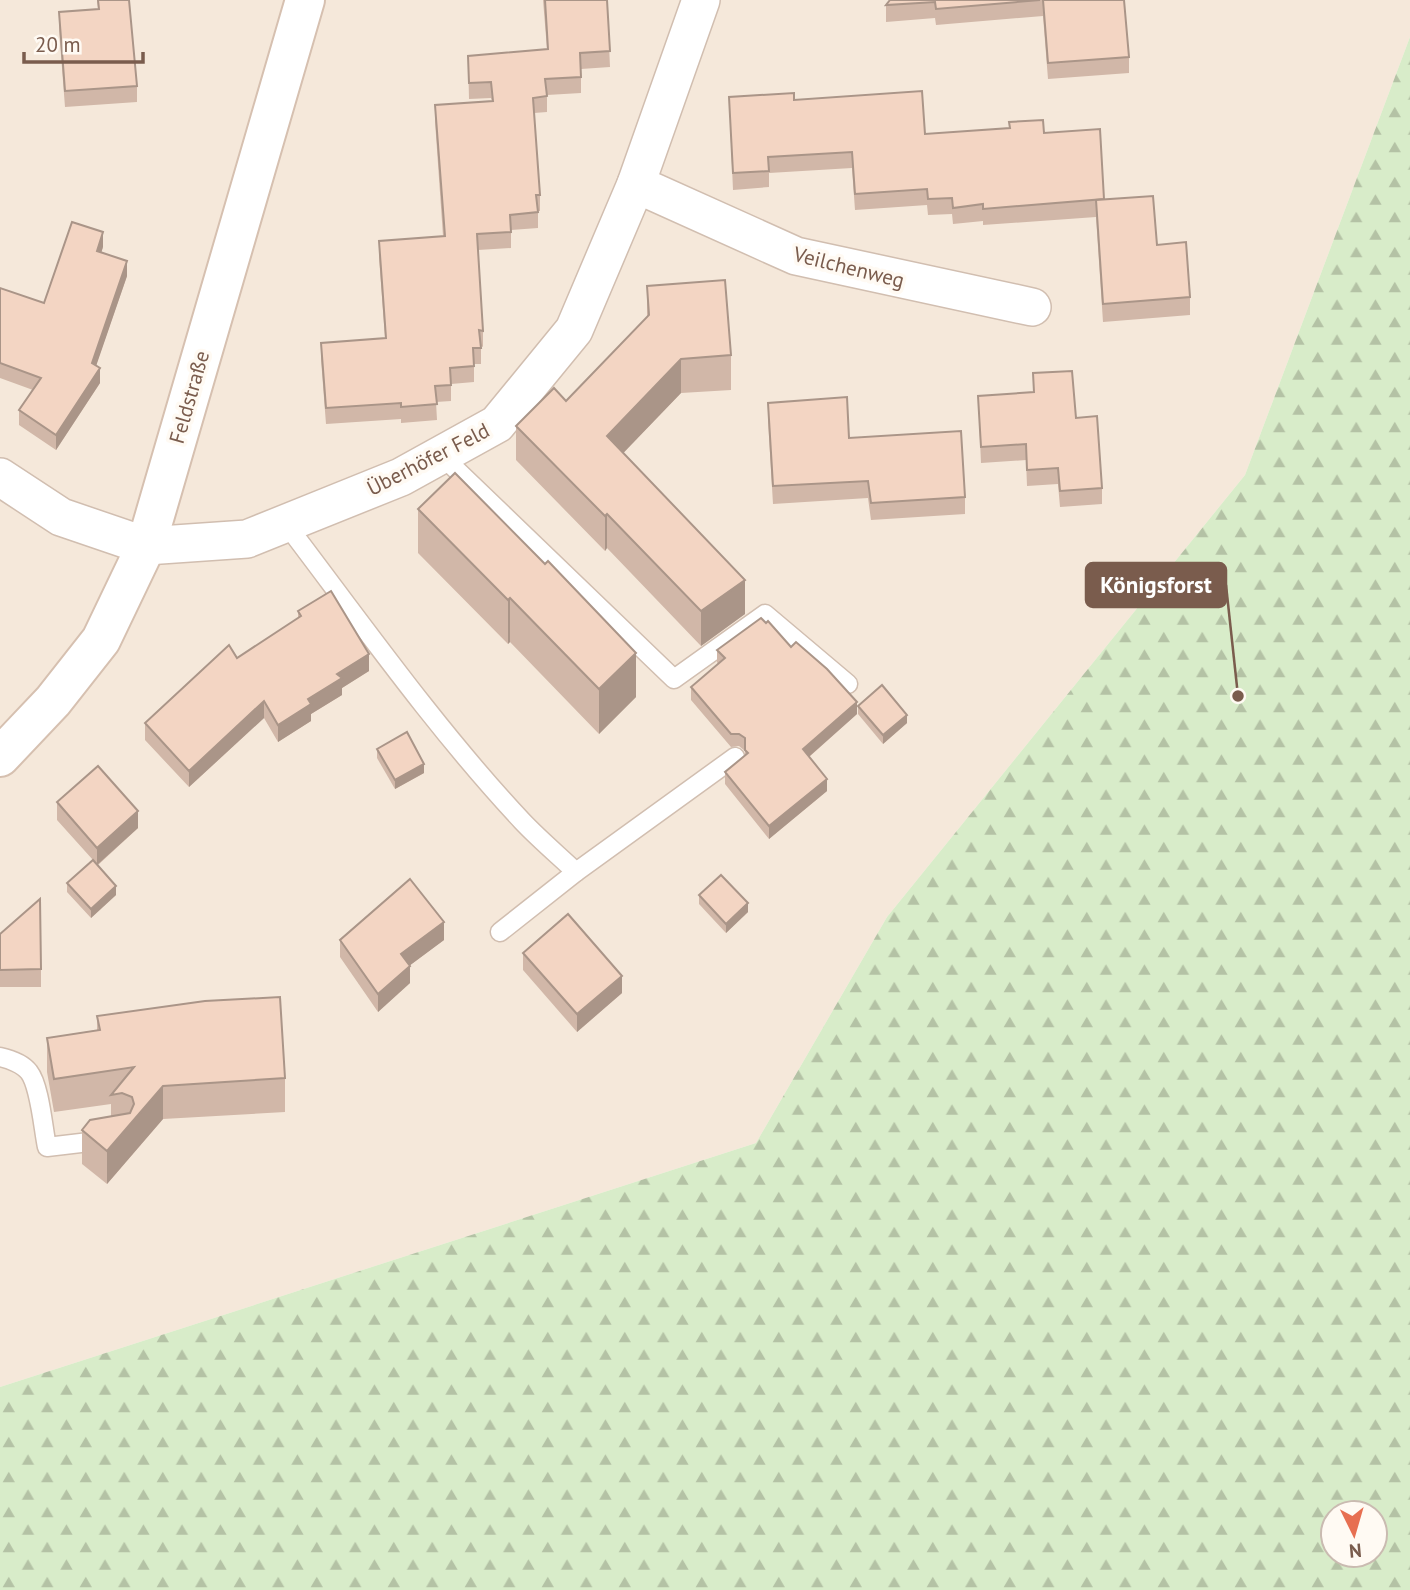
<svg xmlns="http://www.w3.org/2000/svg" width="1410" height="1590" viewBox="0 0 1410 1590" font-family="'PT Sans',sans-serif">
  <style>
    .residential { fill: #f5e8da }
    .forest { fill: url(#forest-firs); fill-rule: evenodd }
    .lines { fill: none; stroke-linecap: round; stroke-linejoin: round }
    .lane-casing { stroke: #d1beb0; stroke-width: 21 }
    .street-casing { stroke: #d1beb0; stroke-width: 40 }
    .secondary-casing { stroke: #d6c0b0; stroke-width: 42 }
    .lane { stroke: #fff; stroke-width: 18 }
    .street { stroke: #fff; stroke-width: 37 }
    .secondary { stroke: #fff; stroke-width: 38 }
    .wall { fill: #d1b7a8 }
    .shaded-wall { fill: #aa9588 }
    .building { fill: #f3d5c3; stroke: #aa9588; stroke-width: 2 }
    .labels { text-anchor: middle; dominant-baseline: central; stroke-width: 7; stroke-linejoin: round; paint-order: stroke }
    .street-label { font-size: 21px; fill: #7a5c4d; stroke: #fffaf3 }
    .leader { fill: none; stroke: #7a5c4d; stroke-width: 2.5 }
    .callout-dot { fill: #7a5c4d; stroke: #fffaf3; stroke-width: 2.5 }
    .callout { fill: #7a5c4d; stroke: #7a5c4d; stroke-width: 2.5 }
    .callout-label { font-size: 23px; text-anchor: middle; font-weight: bold; fill: #fff }
  </style>
  <defs>
    <pattern id="forest-firs" width="22" height="20" patternUnits="userSpaceOnUse" patternTransform="scale(1.75)"><rect width="22" height="20" fill="#d8ecc9"/><path d="M5 1l3.5 6h-7zM16 11l3.5 6h-7z" fill="#b4c2a5"/></pattern>
  </defs>
  <rect width="100%" height="100%" fill="#fdf6ec"/>
  <polygon class="residential" points="0,0 1410,0 1410,37 1245,475 887,917 756,1143 0,1387"/>
  <path class="forest" d="M 1410,37 L 1410,1590 L 0,1590 L 0,1387 L 756,1143 L 887,917 L 1245,475 ZM 1333,1513 L 1375,1513 L 1375,1555 L 1333,1555 Z"/>
  <g class="lines">
    <g class="lane-casing">
      <g id="lane">
        <polyline points="441,455 674,679 765,614 848,684"/>
        <path d="M 286,524 C 362,624 436,729 522,821 C 539,839 558,855 576,872 L 735,757"/>
        <polyline points="500,932 576,872"/>
        <path d="M 0,1057 C 9,1059 23,1064 29,1072 C 40,1086 43,1128 47,1147 L 106,1140"/>
      </g>
    </g>
    <g class="street-casing">
      <g id="street">
        <polyline points="636,184 796,256 1032,307"/>
        <polyline points="0,477 61,517 146,546 247,539 401,477 497,424 574,330 636,184 701,0"/>
      </g>
    </g>
    <g class="secondary-casing">
      <polyline id="secondary" points="0,757 53,701 101,640 146,546 305,0"/>
    </g>
    <use href="#lane" class="lane"/>
    <use href="#street" class="street"/>
    <use href="#secondary" class="secondary"/>
  </g>
  <g class="wall">
    <polygon points="97,0 129,0 137,86 137,102 65,107 59,29 59,12 98,9"/>
    <polygon points="543,0 607,0 610,67 581,69 581,93 547,95 547,112 534,113 540,195 540,211 538,211 538,228 511,230 511,248 478,250 483,331 483,347 481,346 481,364 474,364 474,382 451,384 451,401 436,402 437,420 401,423 401,419 326,424 321,359 321,343 385,338 379,257 379,241 443,236 435,121 435,105 492,101 491,98 469,99 468,56 547,49"/>
    <polygon points="890,0 1124,0 1129,57 1129,73 1048,79 1043,16 936,25 935,18 886,22 886,5"/>
    <polygon points="729,97 794,100 925,134 1044,133 1104,199 1157,245 1190,297 1190,315 1103,322 1096,217 983,225 983,221 953,224 952,214 928,215 927,205 855,210 852,168 769,173 769,187 733,190"/>
    <polygon points="103,247 101,252 127,276 96,365 100,383 56,450 19,425 19,410 33,390 0,378 0,288 44,303"/>
    <polygon points="647,286 731,355 731,390 681,393 623,453 745,614 701,646 607,548 605,551 516,460 516,426 566,401 647,317"/>
    <polygon points="1033,373 1076,418 1102,488 1102,504 1060,507 1058,484 1027,486 1026,460 981,463 978,396 1033,392"/>
    <polygon points="768,403 849,438 965,497 965,514 871,520 868,498 773,504 768,420"/>
    <polygon points="418,509 545,564 636,697 599,734 510,642 508,644 418,553"/>
    <polygon points="298,611 369,671 342,688 342,695 311,714 311,721 278,742 264,718 189,787 145,740 145,723 237,658 298,618"/>
    <polygon points="791,647 857,714 809,757 827,791 769,839 725,784 725,772 745,755 745,751 739,746 731,747 691,700 691,687 718,664 717,662 717,650"/>
    <polygon points="858,706 907,723 883,744 858,714"/>
    <polygon points="377,749 424,773 395,789 377,758"/>
    <polygon points="57,802 138,828 98,865 116,895 91,918 67,892 67,883 93,860 57,820"/>
    <polygon points="699,895 748,912 726,933 699,904"/>
    <polygon points="0,934 41,969 41,987 0,987"/>
    <polygon points="340,940 444,940 410,965 410,983 378,1012 340,957"/>
    <polygon points="523,953 622,993 577,1032 523,970"/>
    <polygon points="97,1016 285,1078 285,1112 163,1119 107,1184 82,1164 82,1130 111,1116 111,1104 54,1112 47,1072 47,1038 97,1030"/>
  </g>
  <g class="shaded-wall">
    <polygon points="103,232 103,247 97,266 97,251"/>
    <polygon points="127,261 127,276 92,378 92,363"/>
    <polygon points="681,359 681,393 607,470 607,436"/>
    <polygon points="100,368 100,383 56,450 56,435"/>
    <polygon points="607,514 607,548 605,551 605,516"/>
    <polygon points="745,580 745,614 701,646 701,611"/>
    <polygon points="510,598 510,642 508,644 508,600"/>
    <polygon points="636,653 636,697 599,734 599,689"/>
    <polygon points="369,654 369,671 342,688 342,695 311,714 311,721 278,742 278,725 337,674"/>
    <polygon points="264,701 264,718 189,787 189,771"/>
    <polygon points="857,702 857,714 803,762 803,749"/>
    <polygon points="907,715 907,723 883,744 883,735"/>
    <polygon points="424,764 424,773 395,789 395,780"/>
    <polygon points="827,779 827,791 769,839 769,826"/>
    <polygon points="138,811 138,828 97,865 97,848"/>
    <polygon points="116,886 116,895 91,918 91,909"/>
    <polygon points="748,903 748,912 726,933 726,924"/>
    <polygon points="444,922 444,940 401,972 401,954"/>
    <polygon points="410,966 410,983 378,1012 378,994"/>
    <polygon points="622,976 622,993 577,1032 577,1014"/>
    <polygon points="163,1086 163,1119 107,1184 107,1151"/>
  </g>
  <g class="building">
    <polygon points="98,0 129,0 137,86 65,91 59,12 99,9"/>
    <polygon points="545,0 607,0 610,51 580,53 581,77 545,79 547,96 533,98 540,195 536,195 538,212 510,215 511,232 477,234 483,331 479,330 481,348 473,348 474,366 450,368 451,385 435,386 437,404 401,407 401,403 326,408 321,343 386,338 379,241 445,236 435,105 493,101 491,82 469,83 468,56 548,49"/>
    <polygon points="890,0 1040,0 936,9 935,2 886,5"/>
    <polygon points="1043,0 1124,0 1129,57 1048,63"/>
    <polygon points="922,91 925,134 1010,128 1009,122 1043,120 1044,133 1100,129 1104,199 983,209 983,204 953,208 952,198 928,199 927,189 855,194 852,152 768,157 769,171 733,173 729,97 794,93 794,100"/>
    <polygon points="1153,196 1157,245 1186,242 1190,297 1103,304 1096,200"/>
    <polygon points="72,222 103,232 97,251 127,261 92,363 100,368 56,435 19,410 41,378 0,363 0,288 44,303"/>
    <polygon points="725,280 731,355 681,359 607,436 745,580 701,611 607,514 605,516 516,426 554,388 566,401 649,315 647,286"/>
    <polygon points="1072,371 1076,418 1097,416 1102,488 1060,491 1058,468 1027,470 1026,444 981,447 978,396 1034,392 1033,373"/>
    <polygon points="847,397 849,438 961,431 965,497 871,503 868,481 773,486 768,403"/>
    <polygon points="455,473 545,564 548,561 636,653 599,689 510,598 508,600 418,509"/>
    <polygon points="331,591 369,654 337,674 342,678 308,699 311,704 278,725 264,701 189,771 145,723 229,645 237,658 301,616 298,611"/>
    <polygon points="761,618 766,623 768,621 791,647 796,642 827,669 857,702 803,749 827,779 769,826 725,772 748,753 745,750 745,738 739,734 731,734 691,687 725,658 717,650"/>
    <polygon points="882,685 907,715 883,735 858,706"/>
    <polygon points="407,732 424,764 395,780 377,749"/>
    <polygon points="98,766 138,811 97,848 57,802"/>
    <polygon points="93,860 116,886 91,909 67,883"/>
    <polygon points="721,875 748,903 726,924 699,895"/>
    <polygon points="410,879 444,922 401,954 410,966 378,994 340,940"/>
    <polygon points="40,899 41,969 0,970 0,934"/>
    <polygon points="568,914 622,976 577,1014 523,953"/>
    <polygon points="280,997 285,1078 163,1086 107,1151 82,1130 90,1120 130,1113 134,1104 132,1097 122,1093 111,1095 134,1067 54,1079 47,1038 100,1030 97,1016 205,1001"/>
  </g>
  <g class="labels">
    <g class="street-label">
      <text transform="translate(849 267) rotate(14)">Veilchenweg</text>
      <text transform="translate(189 397) rotate(-74)">Feldstraße</text>
      <text transform="translate(428 459) rotate(-27)">Überhöfer Feld</text>
    </g>
  </g>
  <path class="leader" d="M1238 696L1226 585"/>
  <circle class="callout-dot" cx="1238" cy="696" r="7"/>
  <rect class="callout" x="1086" y="563" width="140" height="44" rx="7"/>
  <g class="callout-label">
    <text x="1156" y="593">Königsforst</text>
  </g>
  <g transform="translate(1354 1534) rotate(175)"><circle r="33" fill="#fffaf3" stroke="#cabbb1" stroke-width="2"/>
  <path d="M0-5L12 26L0 18L-12 26Z" fill="#e76f51"/>
  <text y="-10" font-size="19" font-weight="bold" text-anchor="middle" fill="#7a5c4d">N</text>
  </g>
  <path d="M24 52v10h119v-10" fill="none" stroke="#7a5c4d" stroke-width="3.5"/>
  <text x="35" y="52" font-size="21" fill="#7a5c4d" stroke="#fffaf3" stroke-width="5" paint-order="stroke">20 m</text>
</svg>
